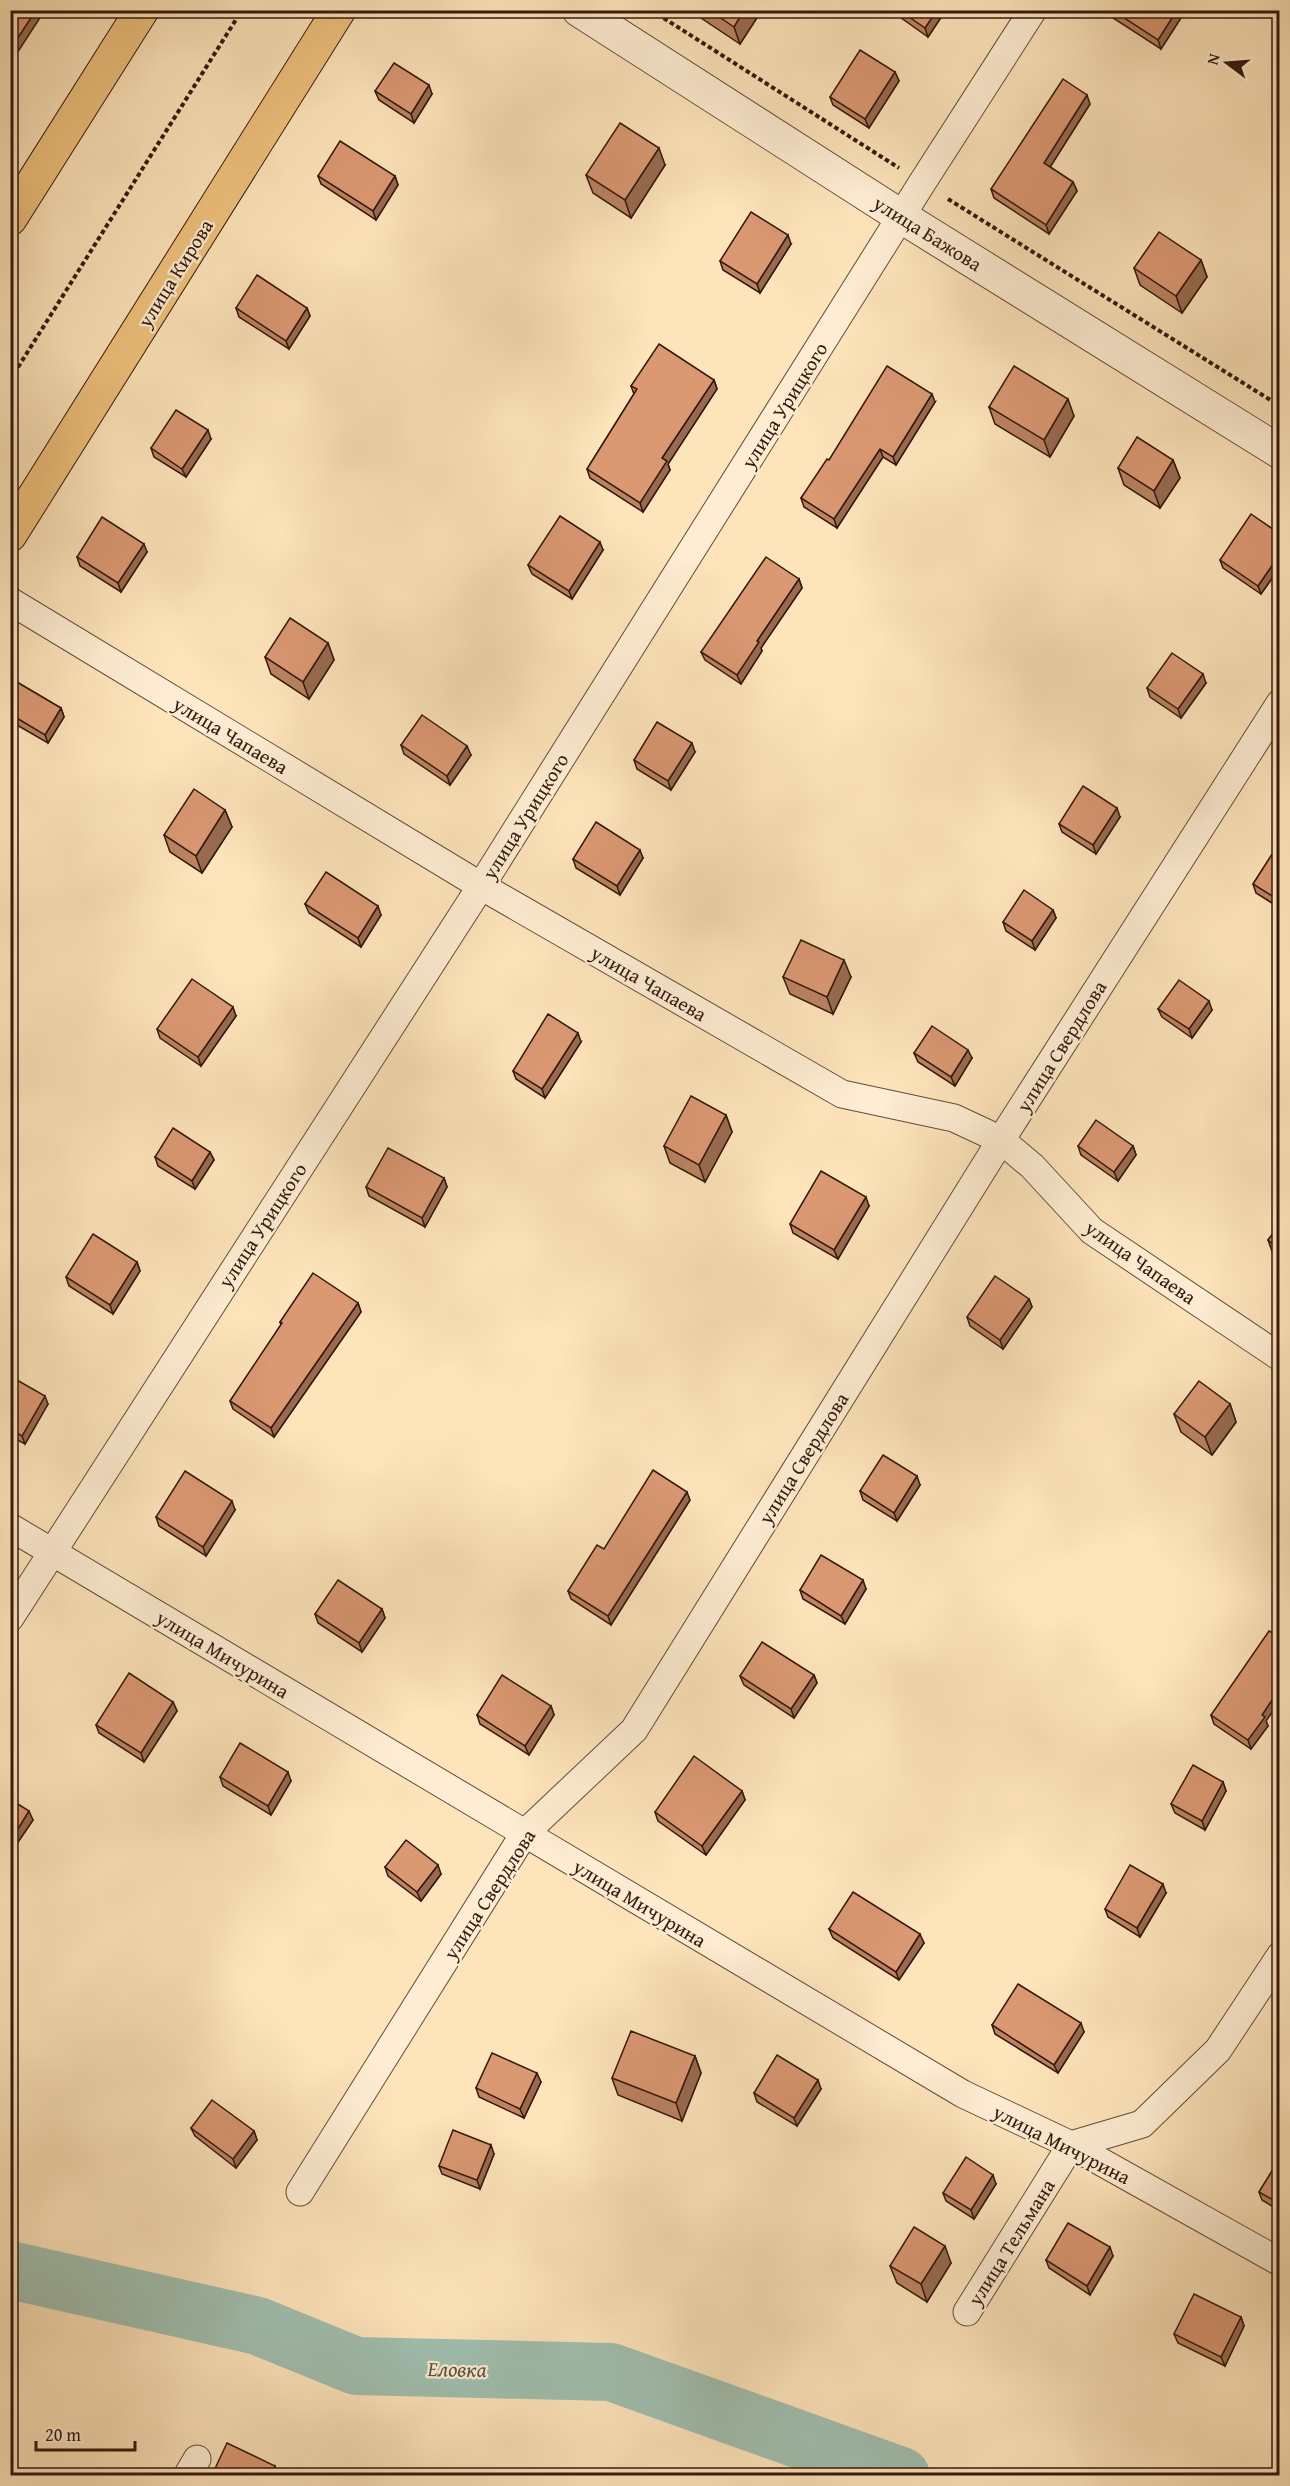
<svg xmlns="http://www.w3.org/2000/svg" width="1290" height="2486" viewBox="0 0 1290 2486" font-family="'Gentium Book Plus',serif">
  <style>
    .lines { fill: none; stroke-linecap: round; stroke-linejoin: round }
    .river { stroke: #a0bfb0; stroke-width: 58 }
    .minor-casing { stroke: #664b38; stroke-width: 29 }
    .tertiary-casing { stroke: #664b38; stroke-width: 35 }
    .primary-casing { stroke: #34180d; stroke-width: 35 }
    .path { stroke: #34180d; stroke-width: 4; stroke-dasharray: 4.5 3; stroke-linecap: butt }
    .minor { stroke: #feedd3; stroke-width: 27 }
    .tertiary { stroke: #feedd3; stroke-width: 33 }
    .primary { stroke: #efc27e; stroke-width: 33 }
    .wall { fill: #bb8363; stroke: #34180d; stroke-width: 1.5 }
    .shaded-wall { fill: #996a50; stroke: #34180d; stroke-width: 1.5 }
    .building { fill: #da9873; stroke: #34180d; stroke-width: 1.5 }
    .labels { text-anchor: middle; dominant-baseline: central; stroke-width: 4.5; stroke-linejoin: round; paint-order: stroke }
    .street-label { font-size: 20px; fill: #34180d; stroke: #feedd3 }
    .water-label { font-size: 21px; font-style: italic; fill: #5a5246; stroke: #feedd3 }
  </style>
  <rect width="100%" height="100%" fill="#fee4bb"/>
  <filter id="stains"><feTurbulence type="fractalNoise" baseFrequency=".00333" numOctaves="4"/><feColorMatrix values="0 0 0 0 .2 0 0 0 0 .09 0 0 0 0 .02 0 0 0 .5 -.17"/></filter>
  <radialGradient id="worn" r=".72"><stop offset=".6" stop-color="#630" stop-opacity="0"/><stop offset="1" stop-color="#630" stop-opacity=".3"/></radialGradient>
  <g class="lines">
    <polyline class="river" points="10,2270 258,2326 356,2366 611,2372 901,2476"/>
    <g class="minor-casing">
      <g id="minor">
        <polyline points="10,601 481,886 842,1094 954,1118 1001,1140 1032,1166 1092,1231 1280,1357"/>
        <polyline points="10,1527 963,2094 1071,2145 1280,2262"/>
        <polyline points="10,1618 481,886 922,183 1033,10"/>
        <polyline points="300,2192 524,1834 634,1730 1001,1140 1280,703"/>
        <polyline points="967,2312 1071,2145 1142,2124 1218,2050 1280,1956"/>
        <polyline points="187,2476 197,2459"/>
      </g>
    </g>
    <g class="tertiary-casing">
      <polyline id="tertiary" points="579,10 902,217 1280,452"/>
    </g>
    <g class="primary-casing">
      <g id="primary">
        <polyline points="10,219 142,10"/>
        <polyline points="10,535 339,10"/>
      </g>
    </g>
    <g class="path">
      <polyline points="651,10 899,168"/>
      <polyline points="948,199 1280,406"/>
      <polyline points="10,380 242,10"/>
    </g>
    <use href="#minor" class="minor"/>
    <use href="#tertiary" class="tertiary"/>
    <use href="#primary" class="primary"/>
  </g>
  <g class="wall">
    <polygon points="689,10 762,10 740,44"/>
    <polygon points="890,10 946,10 928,37"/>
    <polygon points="1108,10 1186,10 1161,49 1110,16"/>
    <polygon points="895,72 899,81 869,128 833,105 830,97"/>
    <polygon points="375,91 432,94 414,123 379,100"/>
    <polygon points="1090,104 1050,167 1073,182 1077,191 1049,234 994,198 991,189"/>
    <polygon points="665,165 631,218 593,193 586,175"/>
    <polygon points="318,176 395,176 398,185 376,220 321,184"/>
    <polygon points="791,244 760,293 723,270 720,261"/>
    <polygon points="1201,260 1207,277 1182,313 1140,285 1134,268"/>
    <polygon points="236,308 307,308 310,316 289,349 239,317"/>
    <polygon points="714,380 717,389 668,464 670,470 643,512 590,478 587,469 634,394 631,386"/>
    <polygon points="935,402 896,465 883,457 837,528 804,507 801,498 829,460"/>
    <polygon points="989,407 1074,416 1050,457 995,424"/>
    <polygon points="211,439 186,477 154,457 151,448"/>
    <polygon points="1173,460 1180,478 1160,508 1124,485 1118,468"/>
    <polygon points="1280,534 1280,567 1261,594 1223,568 1220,560"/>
    <polygon points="603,550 572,599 532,574 528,565"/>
    <polygon points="147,552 121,592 80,566 77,557"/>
    <polygon points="799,579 802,588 761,648 762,651 741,684 705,660 701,652"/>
    <polygon points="328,643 334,660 309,699 271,674 265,657"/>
    <polygon points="10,678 61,708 64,717 48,743 10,721"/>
    <polygon points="1206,683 1181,718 1150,697 1147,688"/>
    <polygon points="401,745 471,755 450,785 404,754"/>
    <polygon points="695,752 671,790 637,769 634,760"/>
    <polygon points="225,810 232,827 202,873 170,852 164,835"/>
    <polygon points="1120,817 1096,854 1062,832 1059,824"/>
    <polygon points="1280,842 1280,908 1256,893 1253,884"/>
    <polygon points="643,858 620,895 576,868 573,859"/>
    <polygon points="305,904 381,915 361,947 309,913"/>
    <polygon points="1053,910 1056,918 1035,950 1006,931 1003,922"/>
    <polygon points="783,977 851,977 833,1014 790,994"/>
    <polygon points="1158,1009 1212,1010 1192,1038 1162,1017"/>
    <polygon points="236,1016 201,1066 160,1038 157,1029"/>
    <polygon points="581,1042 545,1098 516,1079 513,1071"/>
    <polygon points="914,1053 972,1058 955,1086 918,1062"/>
    <polygon points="726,1115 732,1132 705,1182 670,1163 664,1146"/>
    <polygon points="1078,1146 1133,1146 1136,1155 1118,1181 1081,1155"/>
    <polygon points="210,1152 214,1160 195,1189 158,1166 155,1157"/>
    <polygon points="444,1178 447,1187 425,1227 369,1196 366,1187"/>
    <polygon points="869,1206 838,1259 793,1233 790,1224"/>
    <polygon points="1280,1225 1280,1262 1274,1257 1268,1240"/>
    <polygon points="137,1262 140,1271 113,1314 69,1286 66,1277"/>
    <polygon points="1029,1299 1032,1307 1003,1349 970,1326 967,1317"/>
    <polygon points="358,1303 361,1312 274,1437 233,1409 230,1401 281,1325 280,1322"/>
    <polygon points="10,1376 48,1404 25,1444 10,1436"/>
    <polygon points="1230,1404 1236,1422 1212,1455 1181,1432 1174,1414"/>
    <polygon points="920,1485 897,1521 863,1500 860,1491"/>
    <polygon points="690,1500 611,1625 571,1599 568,1591 604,1549"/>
    <polygon points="235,1510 206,1556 159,1526 156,1517"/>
    <polygon points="866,1589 845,1624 803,1599 800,1590"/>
    <polygon points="382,1609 385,1618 362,1652 318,1623 315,1614"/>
    <polygon points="814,1675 817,1683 794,1718 744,1685 740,1676"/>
    <polygon points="173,1702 177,1711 144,1762 99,1733 96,1725"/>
    <polygon points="551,1706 554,1715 529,1755 480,1724 477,1715"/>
    <polygon points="1211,1715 1266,1721 1268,1726 1251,1749 1214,1724"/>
    <polygon points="220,1777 291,1781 271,1815 223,1786"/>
    <polygon points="1223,1782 1226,1791 1205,1830 1175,1813 1171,1804"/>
    <polygon points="742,1791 745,1800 706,1855 658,1821 655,1812"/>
    <polygon points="10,1799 33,1820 16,1845 10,1842"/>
    <polygon points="385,1867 441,1874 421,1901 388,1876"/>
    <polygon points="1166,1893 1140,1937 1108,1917 1105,1909"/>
    <polygon points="829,1929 924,1943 899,1980 833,1938"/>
    <polygon points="992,2025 1084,2032 1058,2073 995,2034"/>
    <polygon points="695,2056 701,2073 682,2121 618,2095 612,2078"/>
    <polygon points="541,2082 524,2118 479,2097 476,2088"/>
    <polygon points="821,2089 797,2126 757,2102 754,2093"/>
    <polygon points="191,2128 254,2131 257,2140 236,2168 195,2136"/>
    <polygon points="494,2154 480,2189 442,2174 439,2166"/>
    <polygon points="1280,2158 1280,2211 1262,2200 1259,2192"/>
    <polygon points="996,2184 974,2219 946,2201 943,2193"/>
    <polygon points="1113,2256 1090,2295 1049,2268 1046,2260"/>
    <polygon points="951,2263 927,2302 897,2283 890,2266"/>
    <polygon points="1241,2317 1244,2326 1225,2366 1178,2343 1174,2334"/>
  </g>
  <g class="shaded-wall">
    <polygon points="36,10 45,10 10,64 10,50"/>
    <polygon points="744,10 762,10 740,44 734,27"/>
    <polygon points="937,10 946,10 928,37 925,28"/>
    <polygon points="1177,10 1186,10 1161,49 1158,40"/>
    <polygon points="895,72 899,81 869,128 865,119"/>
    <polygon points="429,85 432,94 414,123 411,114"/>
    <polygon points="1087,95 1090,104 1047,172 1044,163"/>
    <polygon points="659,148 665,165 631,218 625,200"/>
    <polygon points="395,176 398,185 376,220 373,211"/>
    <polygon points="1073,182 1077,191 1049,234 1046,225"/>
    <polygon points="788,235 791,244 760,293 757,284"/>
    <polygon points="1201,260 1207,277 1182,313 1176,296"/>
    <polygon points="307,308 310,316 289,349 286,341"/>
    <polygon points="714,380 717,389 668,464 670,470 643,512 640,503 662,458"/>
    <polygon points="932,394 935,402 896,465 893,457"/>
    <polygon points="1068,399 1074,416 1050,457 1044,440"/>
    <polygon points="208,430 211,439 186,477 182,469"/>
    <polygon points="880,449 883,457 837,528 834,519"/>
    <polygon points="1173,460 1180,478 1160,508 1154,491"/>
    <polygon points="600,542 603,550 572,599 569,591"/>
    <polygon points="144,544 147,552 121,592 118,583"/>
    <polygon points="1280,554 1280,567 1261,594 1258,586"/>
    <polygon points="799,579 802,588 761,648 762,651 741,684 737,675 757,641"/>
    <polygon points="328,643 334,660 309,699 303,682"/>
    <polygon points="1203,674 1206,683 1181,718 1178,709"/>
    <polygon points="61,708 64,717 48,743 45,735"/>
    <polygon points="692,743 695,752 671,790 668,781"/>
    <polygon points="467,746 471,755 450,785 447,776"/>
    <polygon points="1117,808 1120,817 1096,854 1093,845"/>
    <polygon points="225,810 232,827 202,873 196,856"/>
    <polygon points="640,850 643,858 620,895 617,886"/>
    <polygon points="378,906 381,915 361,947 358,938"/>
    <polygon points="1053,910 1056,918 1035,950 1032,941"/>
    <polygon points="844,960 851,977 833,1014 827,997"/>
    <polygon points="1209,1001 1212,1010 1192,1038 1189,1029"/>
    <polygon points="233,1007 236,1016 201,1066 198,1057"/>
    <polygon points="578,1033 581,1042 545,1098 542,1089"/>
    <polygon points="968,1050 972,1058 955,1086 951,1077"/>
    <polygon points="726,1115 732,1132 705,1182 699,1165"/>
    <polygon points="1133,1146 1136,1155 1118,1181 1114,1172"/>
    <polygon points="210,1152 214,1160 195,1189 192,1181"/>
    <polygon points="444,1178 447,1187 425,1227 422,1218"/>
    <polygon points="866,1197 869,1206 838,1259 834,1250"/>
    <polygon points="137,1262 140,1271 113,1314 110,1305"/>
    <polygon points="1029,1299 1032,1307 1003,1349 1000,1340"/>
    <polygon points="358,1303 361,1312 274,1437 271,1428"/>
    <polygon points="45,1396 48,1404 25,1444 22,1436"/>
    <polygon points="1230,1404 1236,1422 1212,1455 1205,1437"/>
    <polygon points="917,1476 920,1485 897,1521 894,1513"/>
    <polygon points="687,1492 690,1500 611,1625 608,1616"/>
    <polygon points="232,1501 235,1510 206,1556 203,1547"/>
    <polygon points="863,1580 866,1589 845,1624 841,1616"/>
    <polygon points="382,1609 385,1618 362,1652 359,1643"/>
    <polygon points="814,1675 817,1683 794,1718 791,1709"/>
    <polygon points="1280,1688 1280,1701 1266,1721 1268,1726 1251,1749 1248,1740 1262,1715"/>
    <polygon points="173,1702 177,1711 144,1762 141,1753"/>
    <polygon points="551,1706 554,1715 529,1755 525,1746"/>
    <polygon points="288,1772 291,1781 271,1815 268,1806"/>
    <polygon points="1223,1782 1226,1791 1205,1830 1202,1821"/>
    <polygon points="742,1791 745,1800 706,1855 702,1846"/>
    <polygon points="29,1811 33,1820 16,1845 13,1837"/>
    <polygon points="438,1865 441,1874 421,1901 417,1892"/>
    <polygon points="1163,1884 1166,1893 1140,1937 1137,1928"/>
    <polygon points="920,1934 924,1943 899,1980 896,1972"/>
    <polygon points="1081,2023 1084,2032 1058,2073 1054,2065"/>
    <polygon points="695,2056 701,2073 682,2121 676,2103"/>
    <polygon points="537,2073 541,2082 524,2118 520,2109"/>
    <polygon points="818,2080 821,2089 797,2126 794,2118"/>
    <polygon points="254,2131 257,2140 236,2168 233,2159"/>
    <polygon points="491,2145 494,2154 480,2189 477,2180"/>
    <polygon points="993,2175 996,2184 974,2219 971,2210"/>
    <polygon points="945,2246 951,2263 927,2302 921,2284"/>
    <polygon points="1110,2247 1113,2256 1090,2295 1087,2286"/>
    <polygon points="1241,2317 1244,2326 1225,2366 1221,2357"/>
    <polygon points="275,2466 278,2475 271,2475"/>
  </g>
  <g class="building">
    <polygon points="10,10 36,10 10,50"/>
    <polygon points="709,10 744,10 734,27"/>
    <polygon points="899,10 937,10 925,28"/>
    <polygon points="1112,10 1177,10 1158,40"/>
    <polygon points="860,50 895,72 865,119 830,97"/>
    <polygon points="394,63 429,85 411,114 375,91"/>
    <polygon points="1063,79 1087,95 1044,163 1073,182 1046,225 991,189"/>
    <polygon points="620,123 659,148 625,200 586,175"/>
    <polygon points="340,141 395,176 373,211 318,176"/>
    <polygon points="751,212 788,235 757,284 720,261"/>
    <polygon points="1159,232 1201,260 1176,296 1134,268"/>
    <polygon points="257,275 307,308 286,341 236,308"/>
    <polygon points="659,344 714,380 662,458 667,461 640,503 587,469 637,389 631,386"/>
    <polygon points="887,366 932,394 893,457 880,449 834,519 801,498 827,459 829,460"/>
    <polygon points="1014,366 1068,399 1044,440 989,407"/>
    <polygon points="176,410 208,430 182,469 151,448"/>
    <polygon points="1137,437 1173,460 1154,491 1118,468"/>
    <polygon points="1251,514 1280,534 1280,554 1258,586 1220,560"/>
    <polygon points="560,516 600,542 569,591 528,565"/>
    <polygon points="102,517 144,544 118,583 77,557"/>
    <polygon points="766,557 799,579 757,641 759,642 737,675 701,652"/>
    <polygon points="290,618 328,643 303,682 265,657"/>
    <polygon points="1172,653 1203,674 1178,709 1147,688"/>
    <polygon points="10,678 61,708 45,735 10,714"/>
    <polygon points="422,715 467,746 447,776 401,745"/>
    <polygon points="657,722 692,743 668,781 634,760"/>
    <polygon points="1083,786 1117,808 1093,845 1059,824"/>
    <polygon points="194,789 225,810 196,856 164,835"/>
    <polygon points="596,822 640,850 617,886 573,859"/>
    <polygon points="1280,842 1280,901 1253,884"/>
    <polygon points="326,872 378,906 358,938 305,904"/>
    <polygon points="1024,890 1053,910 1032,941 1003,922"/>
    <polygon points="801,940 844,960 827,997 783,977"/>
    <polygon points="192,979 233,1007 198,1057 157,1029"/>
    <polygon points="1179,980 1209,1001 1189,1029 1158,1009"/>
    <polygon points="548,1014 578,1033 542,1089 513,1071"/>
    <polygon points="932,1026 968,1050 951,1077 914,1053"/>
    <polygon points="691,1096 726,1115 699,1165 664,1146"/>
    <polygon points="1096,1120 1133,1146 1114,1172 1078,1146"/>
    <polygon points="173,1128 210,1152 192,1181 155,1157"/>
    <polygon points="388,1148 444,1178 422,1218 366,1187"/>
    <polygon points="821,1171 866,1197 834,1250 790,1224"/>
    <polygon points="1280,1225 1280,1250 1268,1240"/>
    <polygon points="93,1234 137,1262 110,1305 66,1277"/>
    <polygon points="313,1273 358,1303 271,1428 230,1401 282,1323 280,1322"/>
    <polygon points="995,1276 1029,1299 1000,1340 967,1317"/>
    <polygon points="10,1376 45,1396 22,1436 10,1429"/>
    <polygon points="1199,1381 1230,1404 1205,1437 1174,1414"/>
    <polygon points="883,1455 917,1476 894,1513 860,1491"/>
    <polygon points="653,1470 687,1492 608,1616 568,1591 597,1545 604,1549"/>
    <polygon points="185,1471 232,1501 203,1547 156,1517"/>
    <polygon points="821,1555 863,1580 841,1616 800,1590"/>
    <polygon points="338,1580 382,1609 359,1643 315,1614"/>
    <polygon points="1269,1631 1280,1637 1280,1688 1262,1715 1265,1717 1248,1740 1211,1715"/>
    <polygon points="762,1642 814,1675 791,1709 740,1676"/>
    <polygon points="129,1673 173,1702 141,1753 96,1725"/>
    <polygon points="502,1675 551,1706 525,1746 477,1715"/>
    <polygon points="240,1743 288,1772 268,1806 220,1777"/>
    <polygon points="694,1756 742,1791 702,1846 655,1812"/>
    <polygon points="1193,1765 1223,1782 1202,1821 1171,1804"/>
    <polygon points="10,1799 29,1811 13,1837 10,1835"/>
    <polygon points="406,1840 438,1865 417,1892 385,1867"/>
    <polygon points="1130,1865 1163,1884 1137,1928 1105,1909"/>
    <polygon points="853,1892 920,1934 896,1972 829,1929"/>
    <polygon points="1018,1984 1081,2023 1054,2065 992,2025"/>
    <polygon points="631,2031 695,2056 676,2103 612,2078"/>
    <polygon points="492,2053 537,2073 520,2109 476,2088"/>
    <polygon points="777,2055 818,2080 794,2118 754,2093"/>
    <polygon points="212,2100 254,2131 233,2159 191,2128"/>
    <polygon points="453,2130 491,2145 477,2180 439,2166"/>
    <polygon points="966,2157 993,2175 971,2210 943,2193"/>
    <polygon points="1280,2158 1280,2204 1259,2192"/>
    <polygon points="1068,2223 1110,2247 1087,2286 1046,2260"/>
    <polygon points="914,2227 945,2246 921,2284 890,2266"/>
    <polygon points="1194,2294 1241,2317 1221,2357 1174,2334"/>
    <polygon points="227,2443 275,2466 271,2475 212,2475"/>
  </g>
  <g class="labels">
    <g class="street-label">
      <text transform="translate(928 233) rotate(32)">улица Бажова</text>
      <text transform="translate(175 273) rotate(-58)">улица Кирова</text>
      <text transform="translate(784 405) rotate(-58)">улица Урицкого</text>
      <text transform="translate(231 735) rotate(31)">улица Чапаева</text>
      <text transform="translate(525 816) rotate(-58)">улица Урицкого</text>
      <text transform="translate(649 983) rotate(30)">улица Чапаева</text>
      <text transform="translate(1061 1046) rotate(-58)">улица Свердлова</text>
      <text transform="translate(262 1225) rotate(-57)">улица Урицкого</text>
      <text transform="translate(1141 1262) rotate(35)">улица Чапаева</text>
      <text transform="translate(803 1458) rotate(-58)">улица Свердлова</text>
      <text transform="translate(223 1654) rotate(31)">улица Мичурина</text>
      <text transform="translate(489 1894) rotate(-57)">улица Свердлова</text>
      <text transform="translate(640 1903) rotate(31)">улица Мичурина</text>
      <text transform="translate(1062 2144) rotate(27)">улица Мичурина</text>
      <text transform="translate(1011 2242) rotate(-58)">улица Тельмана</text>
    </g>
    <g class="water-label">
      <text transform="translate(457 2369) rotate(1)">Еловка</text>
    </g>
  </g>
  <rect width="1290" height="2486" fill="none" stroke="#fee4bb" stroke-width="36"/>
  <rect x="12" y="12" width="1266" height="2462" fill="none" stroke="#34180d" stroke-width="3"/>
  <rect x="18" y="18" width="1254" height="2450" fill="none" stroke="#34180d" stroke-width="1.5"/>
  <g transform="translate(1227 63) rotate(286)" stroke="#feedd3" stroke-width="4.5" paint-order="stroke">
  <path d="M0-4.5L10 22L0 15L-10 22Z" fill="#34180d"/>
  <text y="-9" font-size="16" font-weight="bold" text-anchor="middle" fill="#34180d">N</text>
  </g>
  <path d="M36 2441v9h99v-9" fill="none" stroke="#34180d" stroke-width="3"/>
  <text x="45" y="2441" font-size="18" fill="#34180d" stroke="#feedd3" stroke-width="4.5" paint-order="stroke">20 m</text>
  <rect width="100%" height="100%" filter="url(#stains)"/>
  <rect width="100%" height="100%" fill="url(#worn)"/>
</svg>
